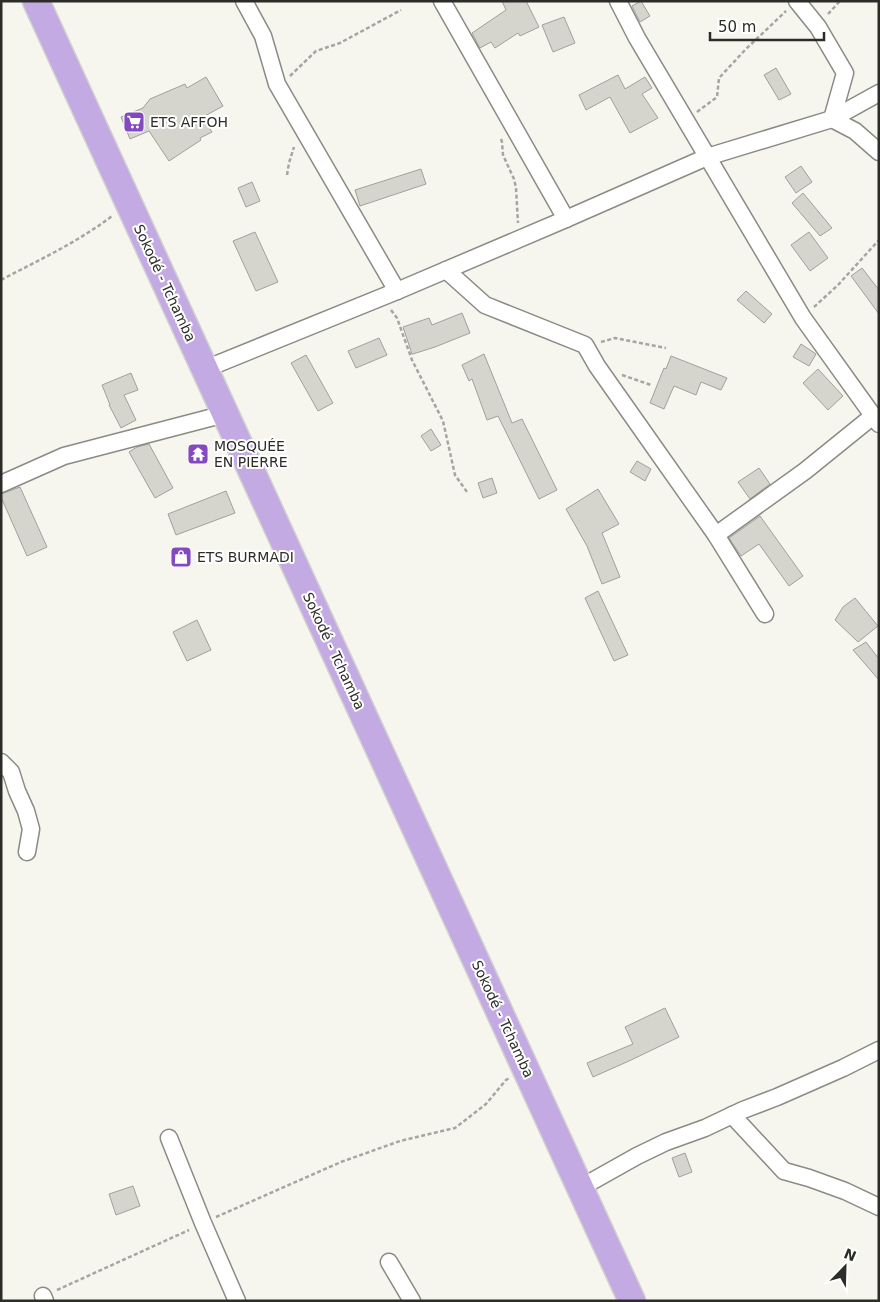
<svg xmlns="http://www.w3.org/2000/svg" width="880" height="1302" viewBox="0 0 880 1302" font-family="'DejaVu Sans',sans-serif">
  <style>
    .building { fill: #d5d5ce; stroke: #a1a19b }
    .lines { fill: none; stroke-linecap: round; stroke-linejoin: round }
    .minor-casing { stroke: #8b8b85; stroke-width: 19 }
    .primary-casing { stroke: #d1d1d0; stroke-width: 29 }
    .path { stroke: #a6a6a0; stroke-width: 2.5; stroke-dasharray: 4 2.5; stroke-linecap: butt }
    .minor { stroke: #fff; stroke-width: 16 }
    .primary { stroke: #c3aae2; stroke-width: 26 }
    .labels { text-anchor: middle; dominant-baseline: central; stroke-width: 4; stroke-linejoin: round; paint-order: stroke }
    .poi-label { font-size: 14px; fill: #2c2c29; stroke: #fff; text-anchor: start }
    .street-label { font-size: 14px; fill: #2c2c29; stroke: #fff }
  </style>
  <rect width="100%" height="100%" fill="#f6f6ef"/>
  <g class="building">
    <polygon points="502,1 526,1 539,27 520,36 518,33 495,48 491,42 480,48 472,33 506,10"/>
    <polygon points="641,1 650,16 640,22 632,6"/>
    <polygon points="564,17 575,43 553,52 542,25"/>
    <polygon points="776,68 791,94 779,100 764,75"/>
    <polygon points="618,75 625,89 645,77 652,88 642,94 658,118 630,133 610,97 586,110 579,95"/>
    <polygon points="206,77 223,106 203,117 212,132 200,138 201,140 169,161 149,131 130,139 121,117 143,108 150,99 185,84 187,88"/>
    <polygon points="801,166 812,182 796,193 785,177"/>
    <polygon points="421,169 426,184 360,206 355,190"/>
    <polygon points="252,182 260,201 246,207 238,188"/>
    <polygon points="803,193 832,228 820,236 792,203"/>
    <polygon points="255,232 278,282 256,291 233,241"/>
    <polygon points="809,232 828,258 810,271 791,245"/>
    <polygon points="862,268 879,290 879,314 851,276"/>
    <polygon points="746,291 772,314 764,323 737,300"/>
    <polygon points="462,313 470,333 435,347 413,354 412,354 403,327 429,318 432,325"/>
    <polygon points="379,338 387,355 356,368 348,351"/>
    <polygon points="801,344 816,354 809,366 793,357"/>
    <polygon points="484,354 512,423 522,419 557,490 539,499 498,416 487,420 472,379 469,381 462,365"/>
    <polygon points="306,355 333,403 318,411 291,363"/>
    <polygon points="671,356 727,378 721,390 701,382 696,395 674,386 664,409 650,403 664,368 666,369"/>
    <polygon points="818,369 843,396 828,410 803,383"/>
    <polygon points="131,373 138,390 124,395 136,420 121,428 109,405 110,405 102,385"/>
    <polygon points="431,429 441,445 431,451 421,436"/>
    <polygon points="149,444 173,488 155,498 129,452 137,447"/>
    <polygon points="637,461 651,469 645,481 630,472"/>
    <polygon points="759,468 770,484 750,499 738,482"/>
    <polygon points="492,478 497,493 483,498 478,483"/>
    <polygon points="20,487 47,547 27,556 1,497 1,494"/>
    <polygon points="598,489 619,524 602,533 620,577 602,584 587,546 566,509"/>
    <polygon points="226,491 235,513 176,535 168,514"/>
    <polygon points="760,516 803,576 789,586 759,544 741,556 729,538"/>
    <polygon points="598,591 628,655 614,661 585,598"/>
    <polygon points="855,598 878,626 858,642 835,620 843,607"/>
    <polygon points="197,620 211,650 187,661 173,632"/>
    <polygon points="866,642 879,659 879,680 853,650"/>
    <polygon points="665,1008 679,1037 629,1061 593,1077 587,1063 633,1044 625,1027"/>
    <polygon points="685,1153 692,1172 679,1177 672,1158"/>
    <polygon points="133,1186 140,1206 116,1215 109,1194"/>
  </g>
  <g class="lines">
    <g class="minor-casing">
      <g id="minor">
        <polyline points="244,1 263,36 277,84 397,291"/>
        <polyline points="442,1 566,219"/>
        <polyline points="618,1 637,38 803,318 879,424"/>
        <polyline points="797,1 818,27 845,73 832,119"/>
        <polyline points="832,119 855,131 879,152"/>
        <polyline points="446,270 485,305 585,345 597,366 716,535 765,614"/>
        <polyline points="205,369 397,291 566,219 707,157 832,119 879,93"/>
        <polyline points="1,484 64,456 225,414"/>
        <polyline points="716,535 805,471 873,416"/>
        <polyline points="1,762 11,772 17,791 26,811 31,829 27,852"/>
        <polyline points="732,1115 784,1171 809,1178 845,1191 879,1207"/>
        <polyline points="169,1138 203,1223 237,1301"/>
        <polyline points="580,1188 637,1156 666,1142 705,1128 743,1110 777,1097 843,1068 879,1050"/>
        <polyline points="389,1262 412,1301"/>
        <polyline points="43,1296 45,1301"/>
      </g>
    </g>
    <g class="primary-casing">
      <polyline id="primary" points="36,1 632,1301"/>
    </g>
    <g class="path">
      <polyline points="828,14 840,1"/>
      <polyline points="290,76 316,51 340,43 401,10"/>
      <polyline points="697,112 717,97 719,78 746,49 786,11"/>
      <polyline points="501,139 502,142 503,155 514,179 516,188 518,223"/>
      <polyline points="287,175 289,163 294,147"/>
      <path d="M 1,280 C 39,260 78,242 112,216"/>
      <polyline points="814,307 838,285 879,240"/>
      <polyline points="391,310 397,318 412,360 443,421 455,475 467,492"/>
      <polyline points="601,342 615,338 666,348"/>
      <polyline points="622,375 651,385"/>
      <polyline points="216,1217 341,1162 400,1141 455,1128 486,1104 506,1080 509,1078"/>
      <polyline points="57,1290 189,1230"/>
    </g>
    <use href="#minor" class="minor"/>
    <use href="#primary" class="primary"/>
  </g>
  <defs>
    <g id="supermarket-square" transform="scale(1.125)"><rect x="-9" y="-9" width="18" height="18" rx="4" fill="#8349bf" stroke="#fff"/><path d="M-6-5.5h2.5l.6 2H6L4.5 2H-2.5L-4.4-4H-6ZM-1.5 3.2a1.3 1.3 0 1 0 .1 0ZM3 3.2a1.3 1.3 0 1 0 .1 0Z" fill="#fff"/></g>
    <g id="temple-square" transform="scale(1.125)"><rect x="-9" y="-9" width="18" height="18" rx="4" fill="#8349bf" stroke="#fff"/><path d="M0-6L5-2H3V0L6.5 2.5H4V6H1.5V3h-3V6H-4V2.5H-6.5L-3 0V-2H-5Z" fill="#fff"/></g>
    <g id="shop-square" transform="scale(1.125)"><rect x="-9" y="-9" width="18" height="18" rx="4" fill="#8349bf" stroke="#fff"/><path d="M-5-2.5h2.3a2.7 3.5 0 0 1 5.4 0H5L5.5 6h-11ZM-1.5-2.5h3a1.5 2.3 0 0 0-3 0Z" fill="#fff"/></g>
  </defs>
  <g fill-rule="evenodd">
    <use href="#supermarket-square" x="134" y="122"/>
    <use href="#temple-square" x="198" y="454"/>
    <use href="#shop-square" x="181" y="557"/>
  </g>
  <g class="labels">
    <g class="poi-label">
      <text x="150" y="122">ETS AFFOH</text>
      <text x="214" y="446">MOSQUÉE<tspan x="214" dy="16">EN PIERRE</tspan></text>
      <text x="197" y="557">ETS BURMADI</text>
    </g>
    <g class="street-label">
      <text transform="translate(165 283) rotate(65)">Sokodé - Tchamba</text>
      <text transform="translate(334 651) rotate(65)">Sokodé - Tchamba</text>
      <text transform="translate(503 1019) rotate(65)">Sokodé - Tchamba</text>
    </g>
  </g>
  <rect width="880" height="1302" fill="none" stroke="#2c2c29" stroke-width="5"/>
  <g transform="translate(845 1267) rotate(23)" stroke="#ffffff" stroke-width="4" paint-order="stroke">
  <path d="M0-4L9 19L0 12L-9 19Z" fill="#2c2c29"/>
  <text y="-8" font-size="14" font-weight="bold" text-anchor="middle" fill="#2c2c29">N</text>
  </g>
  <path d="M710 32v8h114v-8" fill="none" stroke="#2c2c29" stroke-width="2.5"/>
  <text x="718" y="32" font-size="15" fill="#2c2c29" stroke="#ffffff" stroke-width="4" paint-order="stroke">50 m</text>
</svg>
